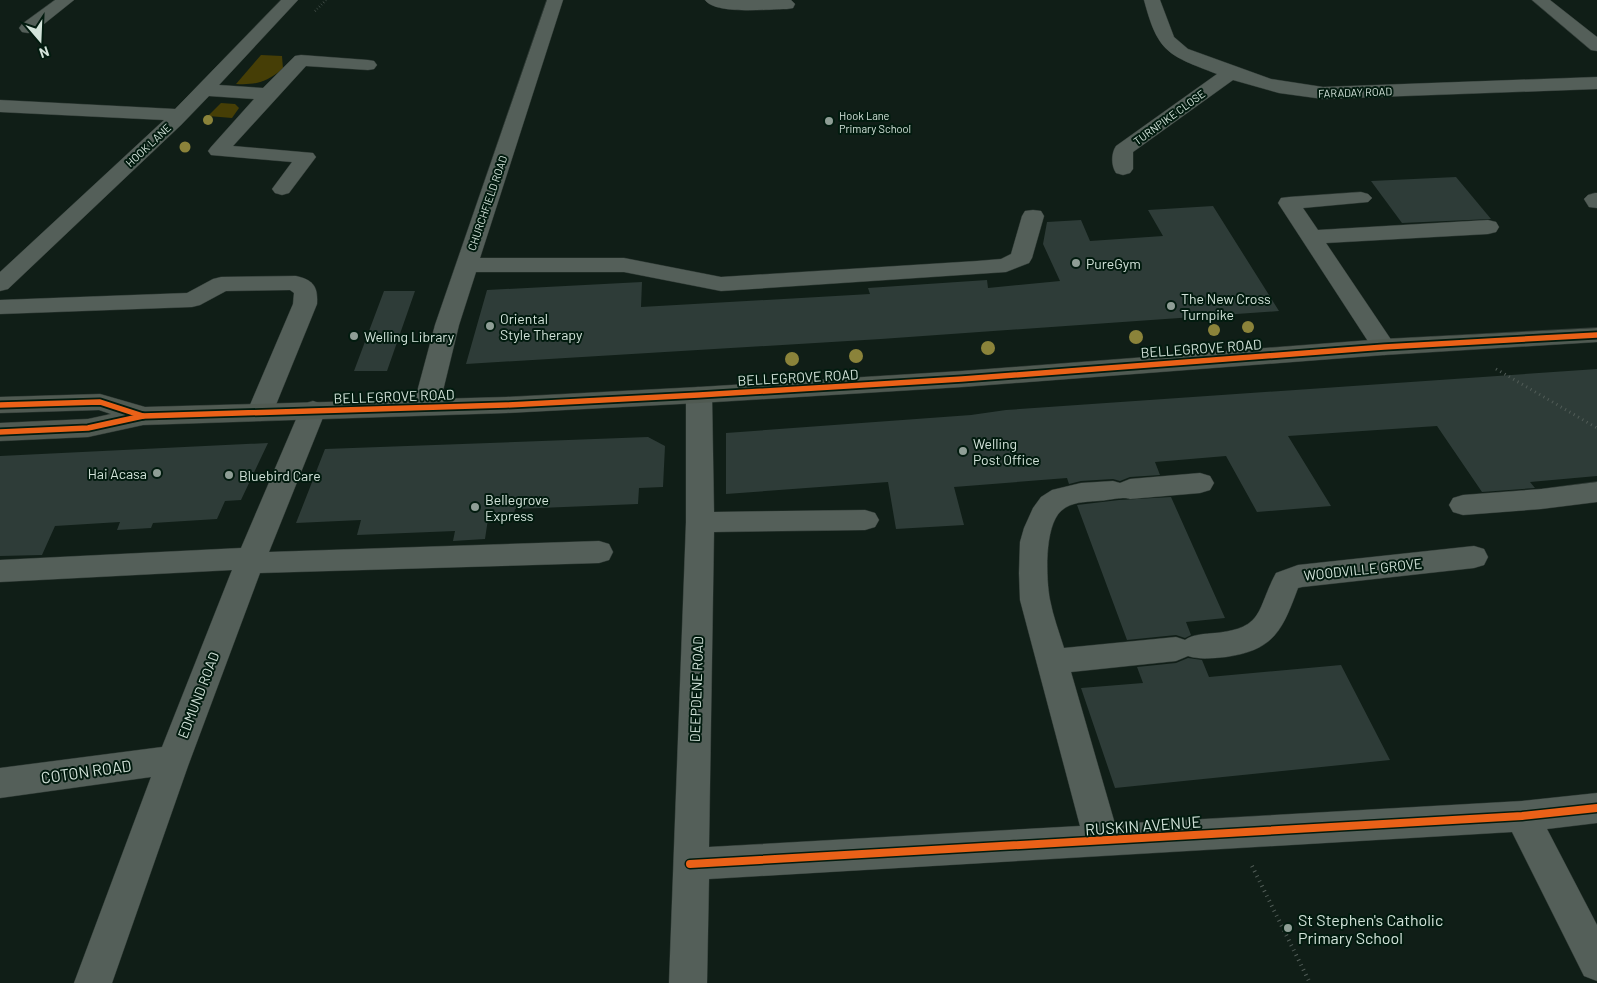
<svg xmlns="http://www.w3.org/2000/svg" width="1597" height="983" viewBox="0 0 1597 983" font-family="Barlow,sans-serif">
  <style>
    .green { fill: #463e06 }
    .building { fill: #2e3c38 }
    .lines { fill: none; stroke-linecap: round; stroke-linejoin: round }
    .minor-casing { stroke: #2d3833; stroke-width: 1 }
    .major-casing { stroke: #2d3833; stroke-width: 1 }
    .path-far2 { stroke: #515c57; stroke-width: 2.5; stroke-dasharray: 0.5 2.5; stroke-linecap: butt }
    .path-far1 { stroke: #515c57; stroke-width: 3; stroke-dasharray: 1 4; stroke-linecap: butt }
    .path { stroke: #515c57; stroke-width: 4; stroke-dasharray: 1 4.5; stroke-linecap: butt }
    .minor { fill: #545f59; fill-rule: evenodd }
    .major { fill: #505a52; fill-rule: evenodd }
    .cycleway-far1-casing { stroke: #021b0f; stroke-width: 9 }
    .cycleway-casing { stroke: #021b0f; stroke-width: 11 }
    .cycleway-far1 { stroke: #ea6118; stroke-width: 5.5 }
    .cycleway { stroke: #ea6118; stroke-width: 8 }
    .tree { fill: #8b833a }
    .poi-dot { fill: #8f9e96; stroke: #021b0f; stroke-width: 2 }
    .labels { text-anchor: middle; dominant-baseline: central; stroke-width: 4; stroke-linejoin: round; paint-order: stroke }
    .far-street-label { font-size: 11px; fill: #d3e3da; stroke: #021b0f }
    .far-poi-label { font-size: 11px; fill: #d3e3da; stroke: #021b0f; text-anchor: start }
    .poi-label { font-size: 14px; fill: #d3e3da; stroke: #021b0f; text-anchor: start }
    .street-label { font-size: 14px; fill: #d3e3da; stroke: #021b0f }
    .near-street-label { font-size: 16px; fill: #d3e3da; stroke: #021b0f }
    .near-poi-label { font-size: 16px; fill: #d3e3da; stroke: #021b0f; text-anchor: start }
  </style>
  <rect width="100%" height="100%" fill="#101e17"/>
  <g class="green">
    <path d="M 261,55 L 282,56 L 283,69 C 265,82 258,85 236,84 Z"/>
    <polygon points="221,103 235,104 239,108 232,118 208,116"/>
  </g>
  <g class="building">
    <polygon points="1456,177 1491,219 1402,223 1371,181"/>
    <polygon points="1213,206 1279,311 881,339 466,364 487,290 642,282 641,307 870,294 868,288 987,280 988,288 1060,281 1043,244 1047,222 1081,220 1090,241 1163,236 1148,210"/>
    <polygon points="384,291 415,291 387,371 354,371"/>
    <polygon points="1597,369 1597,476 1530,482 1535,488 1482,492 1437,426 1288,436 1331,506 1257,512 1226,456 1155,462 1160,475 1130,477 1120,481 1113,479 1081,481 1069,484 1067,478 954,487 964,525 896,529 888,482 726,494 726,433 971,415 1006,410"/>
    <polygon points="648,437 665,446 663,487 639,488 638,504 515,509 513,518 488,519 485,539 453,541 455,531 357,535 361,520 296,523 325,449"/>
    <polygon points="268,443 241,500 225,501 217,519 153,523 151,528 117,530 120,522 55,526 42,555 0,556 0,456"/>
    <polygon points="1171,497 1225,618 1186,622 1191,635 1185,638 1176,635 1127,640 1077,505 1119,500"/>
    <polygon points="1188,658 1202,660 1209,677 1341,665 1390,760 1115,788 1081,688 1143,683 1137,667 1176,663"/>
  </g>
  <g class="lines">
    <g class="minor-casing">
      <g id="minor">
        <polygon points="55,0 74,0 34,32 28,33 22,32 19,28 22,24"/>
        <polygon points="281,0 298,0 219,85 263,88 295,56 301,55 368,60 374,61 377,65 374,69 368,70 306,66 233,146 313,153 316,157 289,193 282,195 275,193 272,189 292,162 211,155 208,151 211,147 254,99 209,96 181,125 8,289 0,291 0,272 164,120 0,112 0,100 175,109"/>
        <polygon points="547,0 563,0 480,258 624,258 721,277 977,261 1001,259 1011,254 1022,216 1025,211 1033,210 1041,211 1044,216 1032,258 1029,263 1006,272 721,291 624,272 476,272 459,325 439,407 435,413 426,415 417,413 413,407 435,325"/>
        <path d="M 705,0 L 791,0 L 795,4 L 793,8 L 787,9 C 769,9 715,15 705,0 Z"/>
        <path d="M 1144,0 L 1160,0 L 1174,37 L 1188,49 L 1271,79 L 1323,87 L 1597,77 L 1597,89 L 1323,99 L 1279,93 L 1233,80 L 1133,152 L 1133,169 L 1130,173 L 1123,175 L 1116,173 C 1111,166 1111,153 1116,146 L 1217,74 C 1168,55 1158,53 1144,0 Z"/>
        <polygon points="1532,0 1550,0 1597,37 1597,51 1591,50"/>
        <polygon points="1361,192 1368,194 1372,198 1368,202 1303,208 1318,230 1488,220 1496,222 1499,227 1496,232 1488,234 1326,243 1396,347 1393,352 1384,355 1375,352 1278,203 1281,198 1289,197"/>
        <polygon points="1595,193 1597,193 1597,208 1589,207 1584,199 1588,195"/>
        <path d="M 296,276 C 314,280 318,287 317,304 L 273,412 L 269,418 L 260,421 L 251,418 L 247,412 L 293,304 L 294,293 L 290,290 L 226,291 L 200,305 L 192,307 L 0,314 L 0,300 L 187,293 L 213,279 L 221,277 Z"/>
        <path d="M 699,387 L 708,389 L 712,395 L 714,512 L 865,510 L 875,513 L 879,520 L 875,527 L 865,530 L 714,532 L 709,847 L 1080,826 L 1020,600 L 1019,573 L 1020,542 L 1024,528 L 1033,508 L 1041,497 L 1052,490 L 1081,483 L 1113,481 L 1120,483 L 1130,479 L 1200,473 L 1210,476 L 1214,483 L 1210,490 L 1200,493 L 1130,499 C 1122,496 1107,501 1097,501 C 1084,502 1071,502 1061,511 C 1044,527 1046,579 1050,600 C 1053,616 1059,632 1064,648 L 1176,637 L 1185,640 C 1193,634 1205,634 1215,633 C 1265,628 1256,610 1276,573 L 1298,565 L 1474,546 L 1484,549 L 1488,557 L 1484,565 L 1474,568 L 1302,587 L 1298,588 C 1282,631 1274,650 1226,657 C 1213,658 1200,660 1188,656 L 1176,661 L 1071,672 L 1115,824 L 1522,801 L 1597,793 L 1597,823 L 1547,829 L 1597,925 L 1597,981 L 1584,976 L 1512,832 L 709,879 L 707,983 L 669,983 L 686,522 L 686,395 L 690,389 Z"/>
        <polygon points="313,401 322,404 326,410 269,552 599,541 609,544 613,552 609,560 599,563 260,573 188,766 112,983 74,983 151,777 0,798 0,768 162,747 232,570 0,582 0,560 241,548 300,410 304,404"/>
        <polygon points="1597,482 1597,502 1541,509 1463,515 1453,512 1449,505 1453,498 1463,495 1541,489"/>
      </g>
    </g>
    <g class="major-casing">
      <polygon id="major" points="1597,328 1597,342 1384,355 962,387 699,403 506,413 143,425 88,437 0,441 0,423 88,419 111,414 99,410 0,413 0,397 100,394 145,407 506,397 699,387 962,371 1384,339"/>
    </g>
    <polyline class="path-far2" points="315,11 326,0"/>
    <polyline class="path-far1" points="1496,369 1597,428"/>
    <polyline class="path" points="1252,866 1310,983"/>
    <use href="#minor" class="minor"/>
    <use href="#major" class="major"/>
    <g class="cycleway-far1-casing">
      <g id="cycleway-far1">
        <polyline points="0,405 100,402 143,416"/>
        <polyline points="0,432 88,428 143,416 506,405 699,395 962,379 1384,347 1597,335"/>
      </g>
    </g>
    <g class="cycleway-casing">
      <polyline id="cycleway" points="690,864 1522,816 1597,808"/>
    </g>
    <use href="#cycleway-far1" class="cycleway-far1"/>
    <use href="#cycleway" class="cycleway"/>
  </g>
  <g class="tree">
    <circle cx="208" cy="120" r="5"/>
    <circle cx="185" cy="147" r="5.5"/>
    <circle cx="1248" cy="327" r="6"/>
    <circle cx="1214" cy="330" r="6"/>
    <circle cx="1136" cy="337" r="7"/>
    <circle cx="988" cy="348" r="7"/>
    <circle cx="856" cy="356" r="7"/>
    <circle cx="792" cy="359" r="7"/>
  </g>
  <g class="poi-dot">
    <circle cx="829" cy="121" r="5"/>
    <circle cx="1076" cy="263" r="5"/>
    <circle cx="1171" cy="306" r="5"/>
    <circle cx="490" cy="326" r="5"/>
    <circle cx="354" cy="336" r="5"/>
    <circle cx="963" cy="451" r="5"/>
    <circle cx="157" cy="473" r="5"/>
    <circle cx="229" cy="475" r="5"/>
    <circle cx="475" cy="507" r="5"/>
    <circle cx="1288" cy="928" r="5"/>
  </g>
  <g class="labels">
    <g class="far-street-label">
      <text transform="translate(1355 92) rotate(-2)">FARADAY ROAD</text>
      <text transform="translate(1169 117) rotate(-36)">TURNPIKE CLOSE</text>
      <text transform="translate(148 145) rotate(-43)">HOOK LANE</text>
      <text transform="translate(487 203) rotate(-71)">CHURCHFIELD ROAD</text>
    </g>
    <g class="far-poi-label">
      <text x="839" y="115">Hook Lane<tspan x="839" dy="13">Primary School</tspan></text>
    </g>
    <g class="poi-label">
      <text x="1086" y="263">PureGym</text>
      <text x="1181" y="298">The New Cross<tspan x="1181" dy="16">Turnpike</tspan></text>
      <text x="500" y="318">Oriental<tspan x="500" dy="16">Style Therapy</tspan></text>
      <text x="364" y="336">Welling Library</text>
      <text x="973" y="443">Welling<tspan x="973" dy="16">Post Office</tspan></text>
      <text x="147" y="473" text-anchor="end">Hai Acasa</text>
      <text x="239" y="475">Bluebird Care</text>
      <text x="485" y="499">Bellegrove<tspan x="485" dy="16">Express</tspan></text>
    </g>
    <g class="street-label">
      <text transform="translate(1201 348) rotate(-4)">BELLEGROVE ROAD</text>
      <text transform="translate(798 377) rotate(-3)">BELLEGROVE ROAD</text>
      <text transform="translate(394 396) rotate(-2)">BELLEGROVE ROAD</text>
      <text transform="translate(1363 569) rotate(-6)">WOODVILLE GROVE</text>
      <text transform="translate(696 689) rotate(-88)">DEEPDENE ROAD</text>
      <text transform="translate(198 695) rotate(-69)">EDMUND ROAD</text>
    </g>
    <g class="near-street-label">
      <text transform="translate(86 771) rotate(-8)">COTON ROAD</text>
      <text transform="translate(1143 825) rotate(-4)">RUSKIN AVENUE</text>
    </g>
    <g class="near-poi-label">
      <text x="1298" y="919">St Stephen's Catholic<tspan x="1298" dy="18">Primary School</tspan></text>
    </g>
  </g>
  <g transform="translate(40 40) rotate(161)" stroke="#021b0f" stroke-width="4" paint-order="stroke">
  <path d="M0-4L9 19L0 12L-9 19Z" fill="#d3e3da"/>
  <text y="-8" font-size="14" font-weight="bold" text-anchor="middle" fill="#d3e3da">N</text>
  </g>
</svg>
